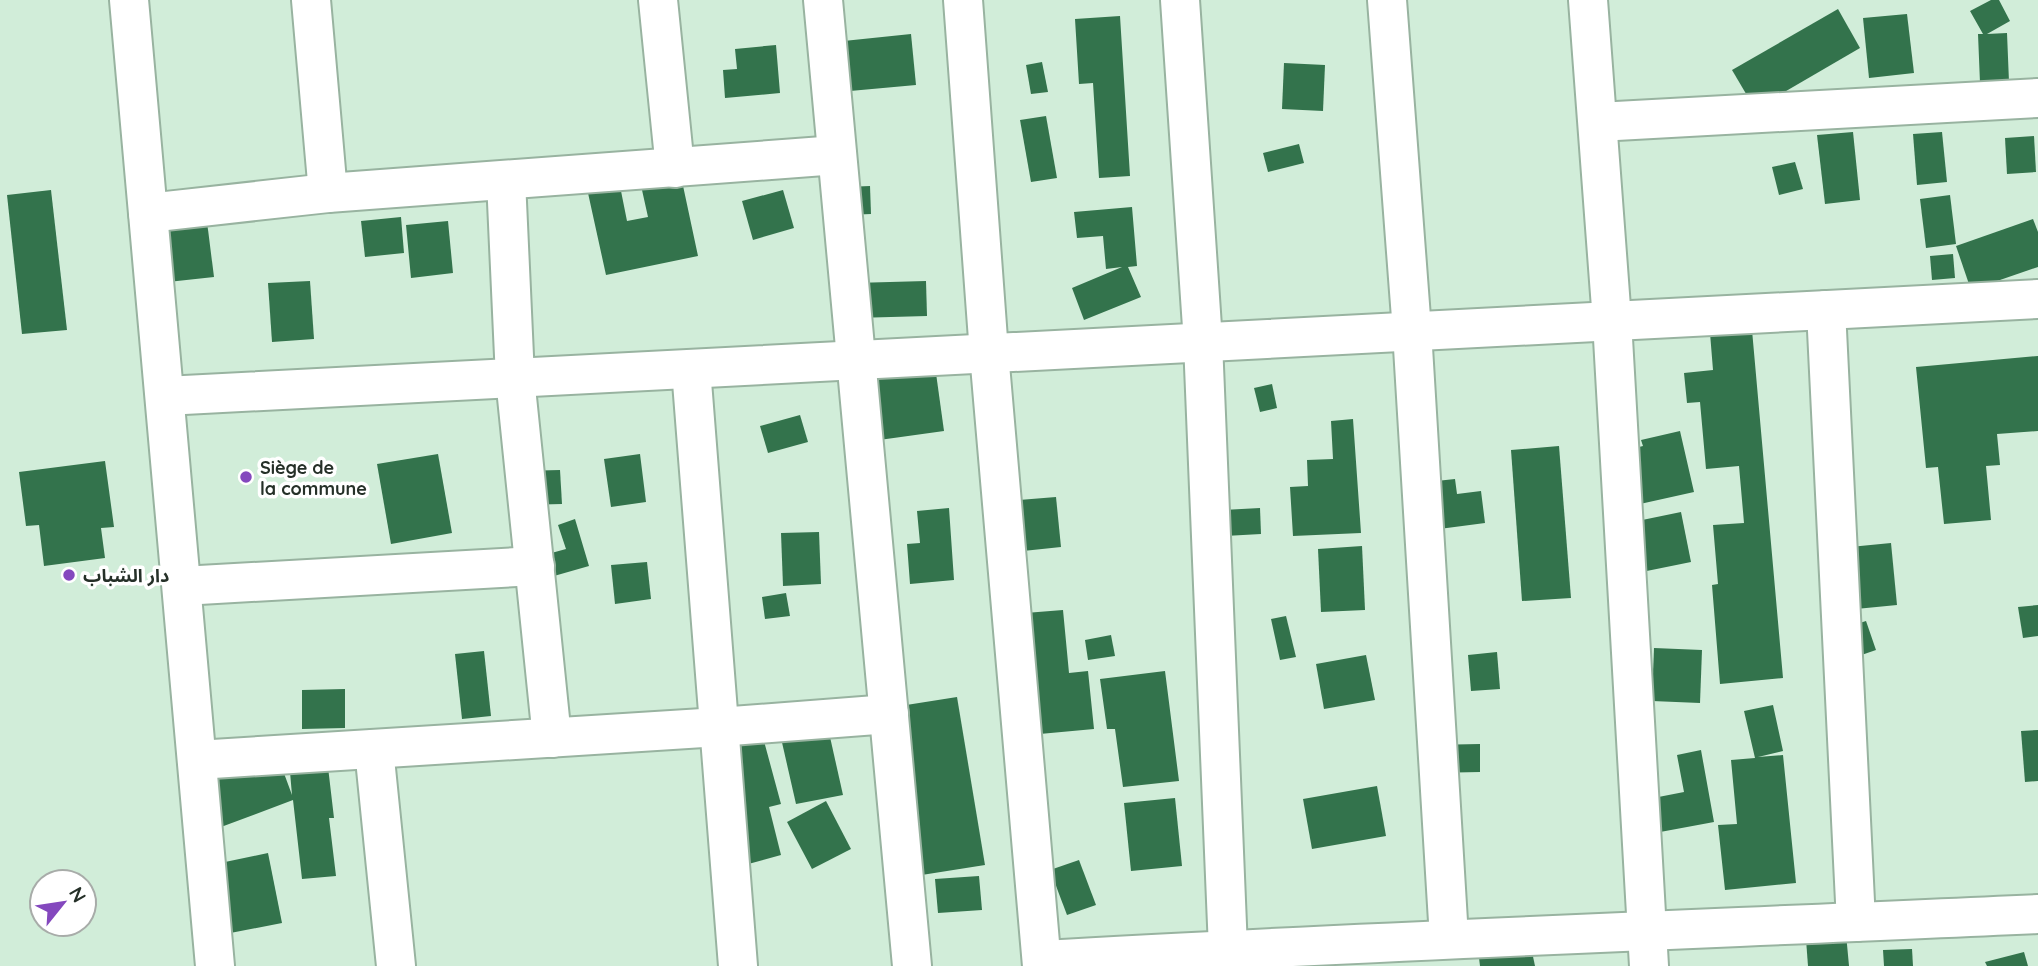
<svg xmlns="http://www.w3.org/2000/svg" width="2038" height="966" viewBox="0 0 2038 966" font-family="Quicksand,'Noto Sans Arabic',sans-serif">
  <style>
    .building { fill: #33734c }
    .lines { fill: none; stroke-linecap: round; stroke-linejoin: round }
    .street-casing { stroke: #98b3a0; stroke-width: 42 }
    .secondary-casing { stroke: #98b3a0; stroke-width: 42 }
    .street { stroke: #fff; stroke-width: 38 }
    .secondary { stroke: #fff; stroke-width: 38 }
    .poi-dot { fill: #8448be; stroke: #fff; stroke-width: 2.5 }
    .labels { text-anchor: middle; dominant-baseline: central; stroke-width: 7; stroke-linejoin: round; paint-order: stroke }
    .poi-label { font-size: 18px; font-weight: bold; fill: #253028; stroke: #fff; text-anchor: start }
  </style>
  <rect width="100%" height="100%" fill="#d1edd9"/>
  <g class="building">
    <polygon points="1991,0 1999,0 2010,21 1987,34 2007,33 2009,82 1980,83 1978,34 1983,34 1970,11"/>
    <polygon points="1838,9 1860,48 1755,109 1732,70"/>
    <polygon points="1907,14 1914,73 1869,78 1863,18"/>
    <polygon points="1120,16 1130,176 1099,178 1093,83 1079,84 1075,19"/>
    <polygon points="911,34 916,85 839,92 834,42"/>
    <polygon points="776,45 780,93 725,98 723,70 737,69 735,49"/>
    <polygon points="1042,62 1048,92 1031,94 1026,65"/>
    <polygon points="1284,63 1325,65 1323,111 1282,109"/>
    <polygon points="1046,116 1057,178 1031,182 1020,120"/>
    <polygon points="1853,132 1860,200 1825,204 1817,135"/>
    <polygon points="1942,132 1947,182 1917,185 1913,134"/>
    <polygon points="2034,136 2036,172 2007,174 2005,138"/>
    <polygon points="1299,144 1304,163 1268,172 1263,153"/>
    <polygon points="1795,162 1803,189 1779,195 1772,167"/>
    <polygon points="682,181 698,256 606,275 588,193 620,186 627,221 648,217 642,190"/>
    <polygon points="870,186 871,214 847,215 846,187"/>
    <polygon points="51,190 67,330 22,334 7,195"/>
    <polygon points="783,190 794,228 753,240 742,201"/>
    <polygon points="1950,195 1956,244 1926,248 1920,199"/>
    <polygon points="1132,207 1137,266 1128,267 1141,297 1084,320 1072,288 1122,267 1106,269 1103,236 1077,238 1074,212"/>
    <polygon points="206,214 214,277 168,282 162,220"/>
    <polygon points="401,217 404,253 365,257 361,221"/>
    <polygon points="2033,219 2038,232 2038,267 1971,290 1956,246"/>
    <polygon points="448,221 453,273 411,278 406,225"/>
    <polygon points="1953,254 1955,278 1932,280 1930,256"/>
    <polygon points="310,281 314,339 272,342 268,283"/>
    <polygon points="926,281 927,316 855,318 854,283"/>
    <polygon points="1752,330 1783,678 1720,684 1712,585 1718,584 1713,525 1744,523 1739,466 1706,469 1700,402 1687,403 1684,373 1713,370 1710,333"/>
    <polygon points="2038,356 2038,431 1997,434 2000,465 1986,466 1991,520 1944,524 1938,467 1926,468 1916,367"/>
    <polygon points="935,366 944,431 872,441 863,376"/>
    <polygon points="1272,384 1277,408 1260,412 1254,388"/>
    <polygon points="800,415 808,442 768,453 760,426"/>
    <polygon points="1353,419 1361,533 1293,536 1290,487 1308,486 1307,460 1333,459 1331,421"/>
    <polygon points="1680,431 1694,492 1631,506 1619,452 1643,446 1641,440"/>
    <polygon points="1559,446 1571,598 1522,601 1511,450"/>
    <polygon points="438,454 452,533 391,544 377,464"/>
    <polygon points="640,454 646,502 611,507 604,459"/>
    <polygon points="105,461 114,527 101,528 105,558 44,566 39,525 26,526 19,472"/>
    <polygon points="560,470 562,504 522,505 520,471"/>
    <polygon points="1455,479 1457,494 1481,491 1485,523 1424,531 1418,483"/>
    <polygon points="1056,497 1061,547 1013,552 1008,501"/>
    <polygon points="949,508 954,580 910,584 907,544 920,543 917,511"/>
    <polygon points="1260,508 1261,534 1225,536 1223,510"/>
    <polygon points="1681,512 1691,562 1627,575 1618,525"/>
    <polygon points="575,519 589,566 533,582 526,560 566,549 558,525"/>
    <polygon points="819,532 821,584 783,586 781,533"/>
    <polygon points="1891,543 1897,605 1856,609 1850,547"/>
    <polygon points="1362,546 1365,610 1321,612 1318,549"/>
    <polygon points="647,562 651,599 615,604 611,565"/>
    <polygon points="786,593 790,616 765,619 762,597"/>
    <polygon points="2038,605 2038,636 2023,638 2018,607"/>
    <polygon points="1063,610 1069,673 1088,671 1094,729 1018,736 1012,614"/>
    <polygon points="1286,616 1296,657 1280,660 1271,619"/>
    <polygon points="1866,621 1876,650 1844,661 1835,631"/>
    <polygon points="1111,635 1115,656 1088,660 1085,640"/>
    <polygon points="1654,648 1702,650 1700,703 1652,701"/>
    <polygon points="484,651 491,716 462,719 455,654"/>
    <polygon points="1497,652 1500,689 1471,691 1468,655"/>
    <polygon points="1366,655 1375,700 1324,709 1316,664"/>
    <polygon points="1165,671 1179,781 1123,787 1115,729 1107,729 1100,679"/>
    <polygon points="345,689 345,728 302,729 302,690"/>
    <polygon points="957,697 985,865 909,877 881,709"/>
    <polygon points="1773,705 1783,751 1758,757 1783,755 1796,883 1725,890 1718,825 1737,824 1731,760 1755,758 1744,711"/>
    <polygon points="828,728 843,795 796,804 781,738"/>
    <polygon points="761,730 781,804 769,807 781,855 741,866 722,740"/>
    <polygon points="2038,730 2038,781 2025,782 2021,731"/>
    <polygon points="1480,744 1480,772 1431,773 1430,745"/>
    <polygon points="1701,750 1714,822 1644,835 1638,801 1684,792 1677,755"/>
    <polygon points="278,757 292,795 290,772 328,767 334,818 329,818 336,876 302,879 293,800 221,827 205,784"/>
    <polygon points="1377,786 1386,836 1312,849 1303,799"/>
    <polygon points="1175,798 1182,866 1131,871 1124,803"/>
    <polygon points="826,801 851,849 812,869 787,822"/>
    <polygon points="268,853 282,923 220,935 206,866"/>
    <polygon points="1079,860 1096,905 1067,915 1050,870"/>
    <polygon points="979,876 982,910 938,913 935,879"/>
    <polygon points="1845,923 1849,966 1808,966 1805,926"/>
    <polygon points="1531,947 1535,966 1480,966 1479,958"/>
    <polygon points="1912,949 1913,966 1884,966 1883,950"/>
    <polygon points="2024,952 2028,966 1987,966 1985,962"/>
  </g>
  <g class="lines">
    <g class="street-casing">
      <g id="street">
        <polyline points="311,0 328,193"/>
        <polyline points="658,0 675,168"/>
        <polyline points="823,0 912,966"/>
        <polyline points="963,0 989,353 1042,966"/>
        <polyline points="1180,0 1203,342 1228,949"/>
        <polyline points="1387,0 1412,331 1449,938"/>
        <polyline points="1588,0 1612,321 1649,966"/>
        <polyline points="1598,122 2038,98"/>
        <polyline points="506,180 515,378 552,738"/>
        <polyline points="148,213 328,193 837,155"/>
        <polyline points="1826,310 1856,922"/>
        <polyline points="691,369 738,966"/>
        <polyline points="165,396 2038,299"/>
        <polyline points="182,586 535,566"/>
        <polyline points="374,749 396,966"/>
        <polyline points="197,760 719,727 889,714"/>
        <path d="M 1042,960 C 1374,941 1706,929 2038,914"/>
      </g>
    </g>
    <g class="secondary-casing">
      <polyline id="secondary" points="129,0 215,966"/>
    </g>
    <use href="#street" class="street"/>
    <use href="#secondary" class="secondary"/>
  </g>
  <g class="poi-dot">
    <circle cx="246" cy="477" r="7"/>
    <circle cx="69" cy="575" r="7"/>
  </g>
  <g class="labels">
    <g class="poi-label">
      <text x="260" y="467">Siège de<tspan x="260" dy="21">la commune</tspan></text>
      <text x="83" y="575">دار الشباب</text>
    </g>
  </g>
  <g transform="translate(63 903) rotate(60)"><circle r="33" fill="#ffffff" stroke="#a8aca9" stroke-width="2"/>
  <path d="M0-5L12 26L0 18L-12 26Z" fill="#8448be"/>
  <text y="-10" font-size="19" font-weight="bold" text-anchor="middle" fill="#253028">N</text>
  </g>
</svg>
